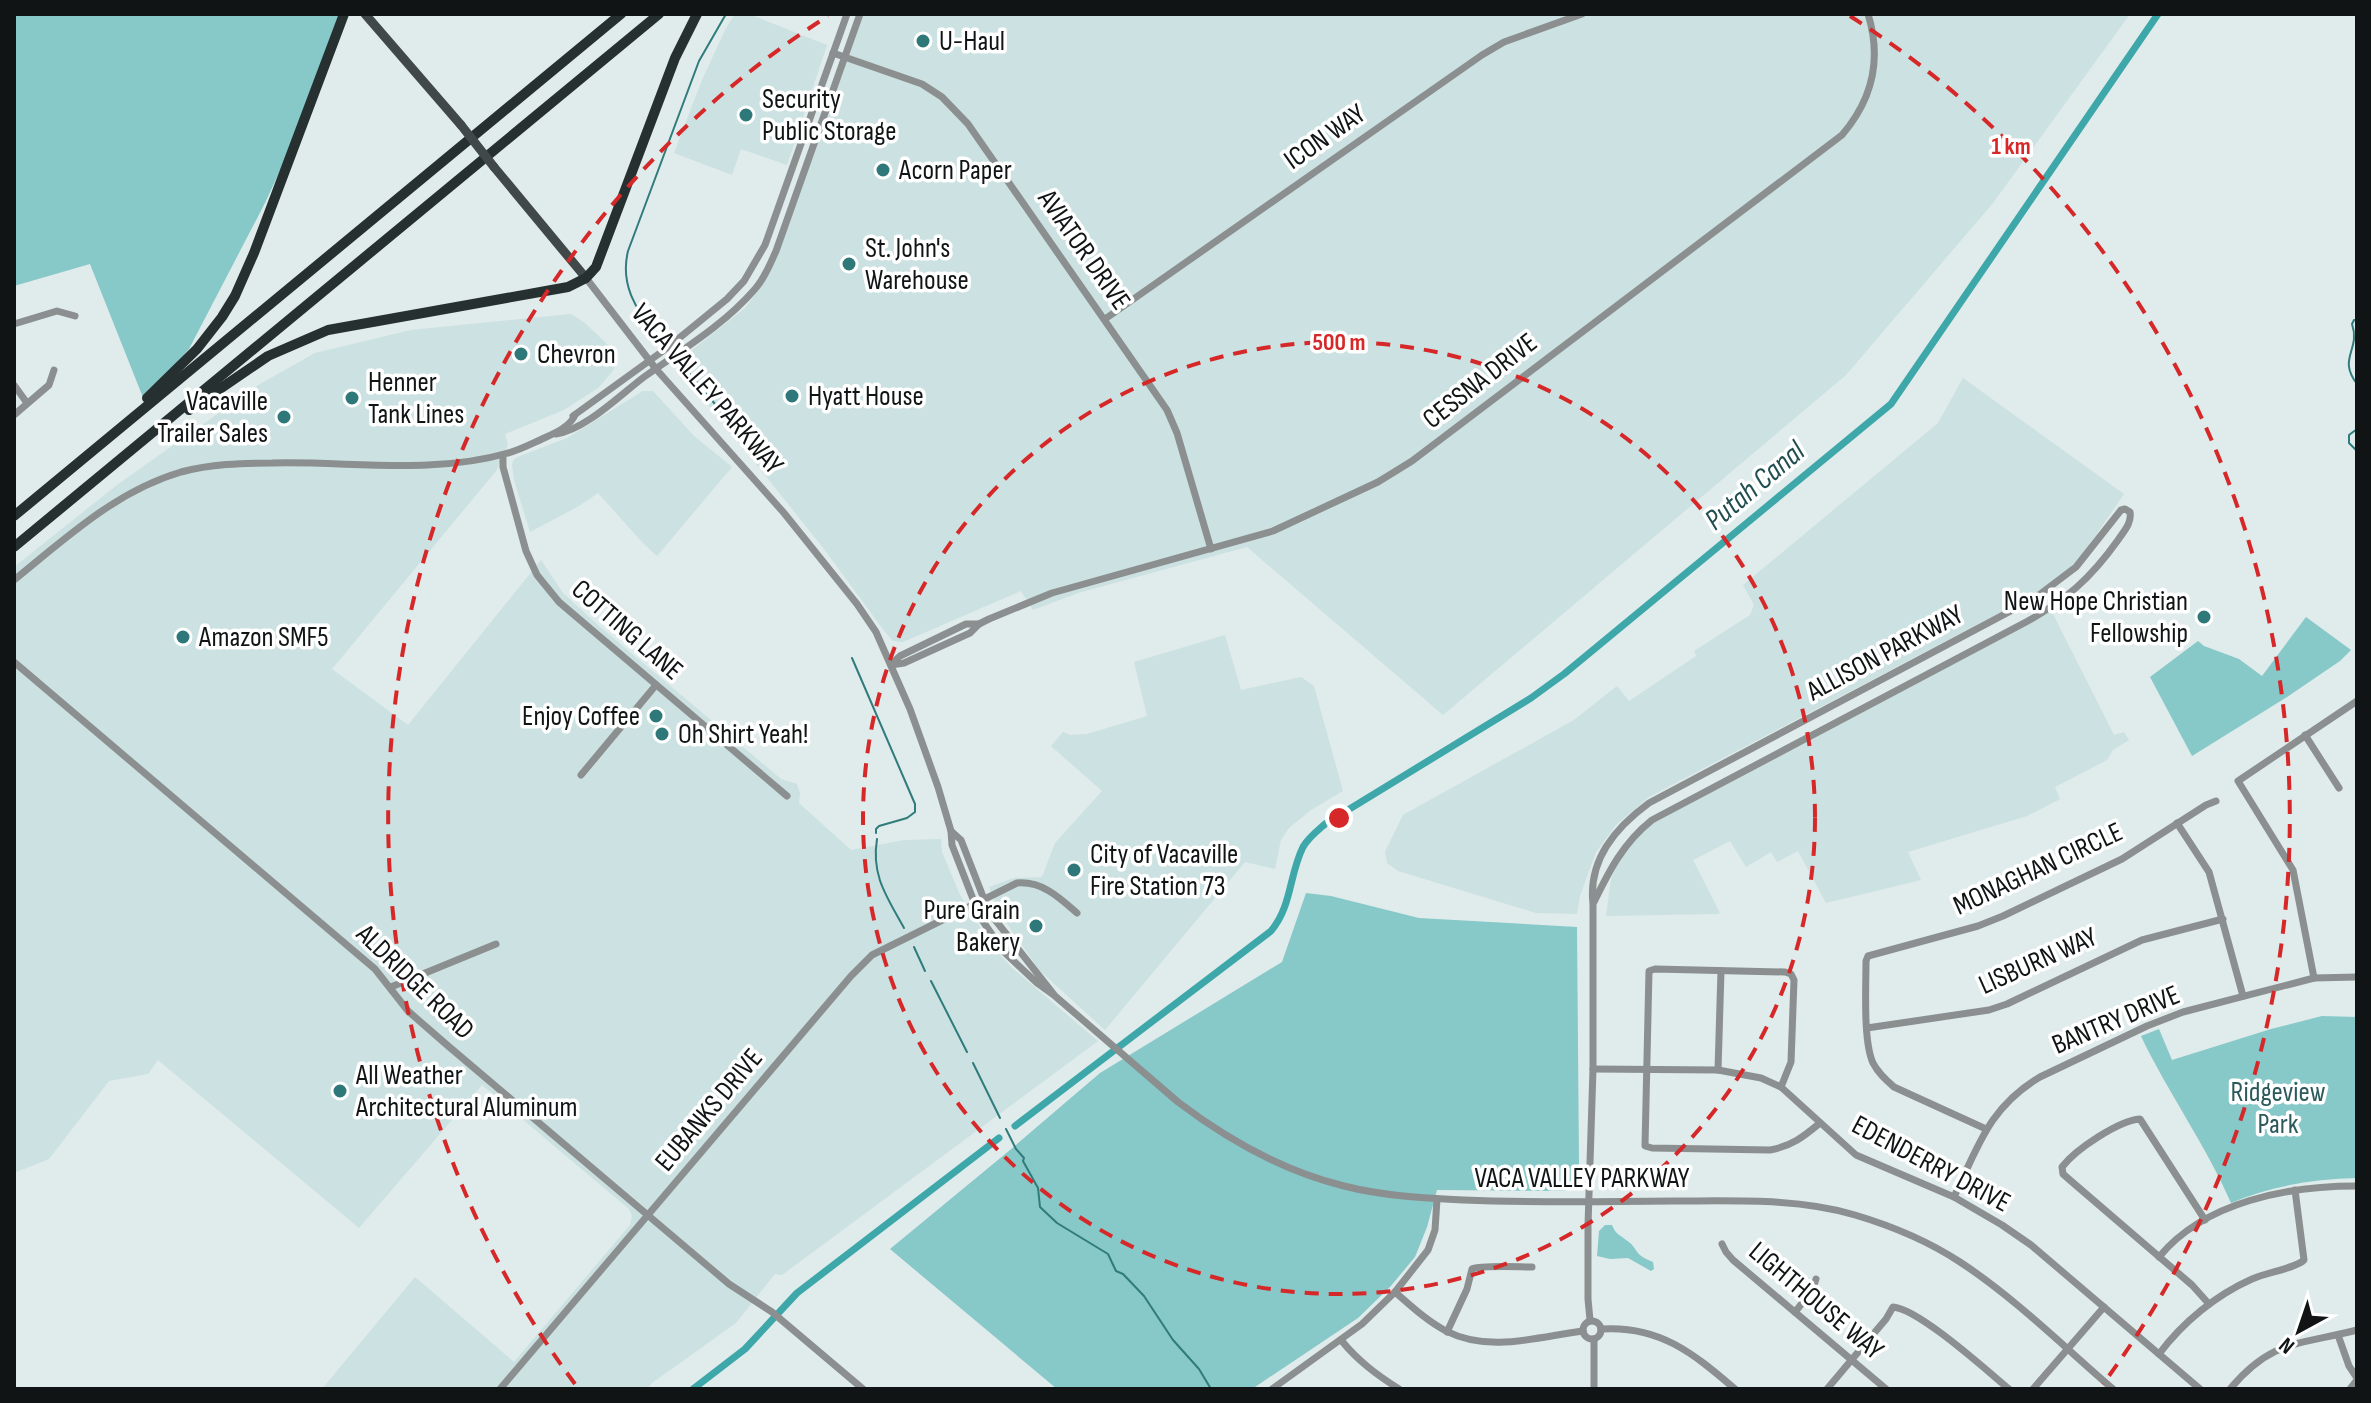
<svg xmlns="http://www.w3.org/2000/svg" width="2371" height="1403" viewBox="0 0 2371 1403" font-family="'Sofia Sans Condensed',sans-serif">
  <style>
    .built { fill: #cce1e1 }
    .green { fill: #87c8c8 }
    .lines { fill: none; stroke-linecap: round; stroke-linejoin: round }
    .stream { stroke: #307b7c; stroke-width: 2 }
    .canal { stroke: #3ea7a9; stroke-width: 7 }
    .minor { stroke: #8b8f8f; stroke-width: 7 }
    .major { stroke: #404848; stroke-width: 9 }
    .highway { stroke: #273030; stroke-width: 10 }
    .major-bridge { stroke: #404848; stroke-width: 9 }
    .ring { fill: none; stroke: #d62828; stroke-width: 4; stroke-dasharray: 14 10 }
    .poi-dot { fill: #2e7879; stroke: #fff; stroke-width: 3 }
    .labels { text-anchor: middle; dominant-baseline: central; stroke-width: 7; stroke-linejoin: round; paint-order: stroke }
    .poi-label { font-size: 28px; fill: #101414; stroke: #fff; text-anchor: start }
    .street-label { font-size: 28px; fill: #101414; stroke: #fff }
    .park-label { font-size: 28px; fill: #2c595a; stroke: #fff }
    .water-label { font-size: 30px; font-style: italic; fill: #214e4f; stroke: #fff }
    .centre { fill: #d62828; stroke: #fff; stroke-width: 4 }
    .ring-label { font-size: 24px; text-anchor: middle; font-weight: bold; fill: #d62828; stroke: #fff; stroke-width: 7; stroke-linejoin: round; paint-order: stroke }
  </style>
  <rect width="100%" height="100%" fill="#e0ebeb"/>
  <g class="built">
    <polygon points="735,14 749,14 827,45 787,165 741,149 732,175 674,153 702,80 726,28"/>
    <polygon points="863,14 2130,14 1993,203 1846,375 1443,715 1247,547 1078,593 1033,610 1021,591 903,642 893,641 885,632 824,549 681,370 686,355 745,308 763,284"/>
    <polygon points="571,314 585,323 609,346 618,362 612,372 598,388 564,410 505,434 508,445 496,471 332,669 408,725 541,560 563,593 599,626 781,779 797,784 800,793 799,803 851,850 904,840 941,839 942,852 960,895 992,946 1011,967 1098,1041 782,1275 775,1274 736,1323 652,1383 647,1389 322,1389 415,1277 514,1362 630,1225 632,1216 629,1209 482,1085 359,1228 158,1060 148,1074 109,1081 49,1159 14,1173 14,567 117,485 260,384 315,353 411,330"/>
    <polygon points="1963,378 2124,494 2080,558 2063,574 2034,595 1999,613 1649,797 1616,825 1596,852 1580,896 1577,914 1536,913 1398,871 1387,863 1385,852 1403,815 1574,720 1617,686 1629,701 1696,656 1694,651 1750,615 1754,605 1743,585 1938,423"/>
    <polygon points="643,391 653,391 694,436 732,467 657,556 642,542 598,493 579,506 530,532 514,480 512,464 515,458 567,438"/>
    <polygon points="2051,610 2114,735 2124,732 2129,740 2113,750 2107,760 2055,787 2060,799 2027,816 1908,852 1921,880 1826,903 1798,851 1777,862 1771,852 1746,867 1730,841 1693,860 1720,913 1718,914 1606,916 1611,879 1620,858 1626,848 1648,826"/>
    <polygon points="1225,635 1241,690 1301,677 1314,686 1343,791 1311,810 1289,828 1281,840 1275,869 1245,862 1105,1030 1039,970 999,912 989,887 1014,878 1042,877 1055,843 1102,791 1051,746 1063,732 1070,735 1087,734 1147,716 1134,662"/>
  </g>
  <g class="green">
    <polygon points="14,14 348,14 301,125 265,203 189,349 144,400 90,264 14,286"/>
    <polygon points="2306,617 2351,650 2340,661 2287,697 2192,756 2150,677 2198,641 2204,646 2239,659 2262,676"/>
    <polygon points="1306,893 1331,896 1419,918 1577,927 1579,1164 1575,1185 1565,1191 1556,1191 1437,1190 1427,1227 1415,1257 1390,1287 1358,1318 1252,1389 1057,1389 890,1249 1010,1150 1100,1073 1282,962"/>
    <path d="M 2322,1016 L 2357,1017 L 2357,1178 C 2313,1179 2271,1186 2231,1203 C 2206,1145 2168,1093 2141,1036 L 2159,1029 L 2172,1060 L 2271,1029 Z"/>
    <path d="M 1605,1225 L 1612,1225 C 1616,1235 1619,1234 1626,1240 C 1639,1248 1632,1254 1653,1262 L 1654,1269 L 1651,1271 L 1628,1258 L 1610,1259 L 1597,1256 L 1599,1231 Z"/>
  </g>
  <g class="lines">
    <g class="stream">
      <path d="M 2357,320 L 2354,320 L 2352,324 C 2361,350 2337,358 2357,384"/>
      <path d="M 656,333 C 635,309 620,284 628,251 L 699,61 L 726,14"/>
      <polyline points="688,372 731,423"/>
      <polyline points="2357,429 2349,435 2349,443 2357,451"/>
      <polyline points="852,658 915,804 915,812 907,818 879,826 876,829 876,833"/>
      <path d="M 877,839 C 871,876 887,897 904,928"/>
      <polyline points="914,947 925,971"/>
      <polyline points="931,981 967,1052"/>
      <polyline points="973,1063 1000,1118"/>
      <polyline points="1006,1129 1016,1149 1024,1158 1023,1161 1038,1188 1040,1207 1057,1223 1108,1254 1116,1271 1123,1274 1144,1296 1173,1340 1199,1369 1211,1389"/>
    </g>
    <g class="canal">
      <path d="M 1015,1126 L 1271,931 C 1292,906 1289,875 1303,847 C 1308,838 1317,831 1325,824 L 1531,698 L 1564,674 L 1891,404 L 2158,14"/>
      <polyline points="693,1389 745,1349 797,1293 999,1138"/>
    </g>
    <g class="minor">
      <polyline points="833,53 922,84 942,97 968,124 1167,410 1177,433 1211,549"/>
      <polyline points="586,278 656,369 784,513 857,604 876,632 910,709 938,787 951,831"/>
      <polyline points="1105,319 1482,55 1504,42 1582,14"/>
      <polyline points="14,324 57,311 75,316"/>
      <polyline points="14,385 27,403"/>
      <polyline points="14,415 49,385 54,370"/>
      <polyline points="573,416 667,348 727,299 744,281 765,245 847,14"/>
      <path d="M 556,434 C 585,430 620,395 644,377 C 682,350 724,325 755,289 C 765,278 770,264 776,251 L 860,14"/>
      <polyline points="503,455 503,467 526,551 537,575 559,602 787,796"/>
      <path d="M 14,580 C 66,538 116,491 181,472 C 211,464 241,463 272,463 C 350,461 432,475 508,453 C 520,450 531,444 542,439 C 553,434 570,427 575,415"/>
      <polyline points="14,662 375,969 408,1011 447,1045 729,1284 772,1312 863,1389"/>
      <polyline points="891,664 900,656 966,624 979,624"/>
      <path d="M 891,665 L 904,663 L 970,633 L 979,624 L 989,619 L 1052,593 L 1273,531 L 1378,482 L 1412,461 L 1842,135 C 1872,100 1882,59 1868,14"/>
      <polyline points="2305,735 2339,788"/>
      <polyline points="581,775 656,685"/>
      <polyline points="2177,823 2209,872 2243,996"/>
      <polyline points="2314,978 2293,870 2238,781 2357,701"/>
      <polyline points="391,987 496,944"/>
      <path d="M 1055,996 L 989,912 L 961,840 L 951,831 L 952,845 L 980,917 L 1004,952 L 1037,983 L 1055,996 L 1178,1102 C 1228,1140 1283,1171 1344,1186 C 1383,1196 1424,1198 1464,1200 C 1534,1203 1605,1202 1675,1201 C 1735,1201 1798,1198 1855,1215 C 1892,1226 1928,1241 1960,1262 C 2015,1298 2063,1346 2113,1389"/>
      <polyline points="1867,1028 1989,1010 2007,1004 2142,940 2223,919"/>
      <polyline points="1593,1069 1718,1070 1761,1078 1781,1087 1856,1155 1954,1197 2002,1225 2031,1245 2200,1389"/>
      <polyline points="1718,1070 1721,971"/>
      <path d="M 1781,1087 L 1791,1062 L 1794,980 L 1791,974 L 1785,972 L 1655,969 L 1649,971 L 1645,1146 L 1652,1148 L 1770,1150 C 1792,1146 1803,1137 1820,1123"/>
      <path d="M 1986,1129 L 1894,1087 C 1886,1080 1878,1073 1873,1063 C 1863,1041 1866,987 1866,961 L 1868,956 L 1978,926 L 2003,916 L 2122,859 L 2206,805 L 2216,801"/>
      <path d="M 1954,1197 C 1978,1147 1989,1107 2040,1077 L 2147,1026 L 2183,1012 L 2314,978 L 2357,977"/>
      <path d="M 2205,1220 L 2140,1119 C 2118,1121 2076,1149 2062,1167 L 2063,1174 L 2071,1181 L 2192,1285 L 2209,1304"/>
      <polyline points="1722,1244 1726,1252 1733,1260 1886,1389"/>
      <path d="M 2159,1257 C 2205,1201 2289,1186 2357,1186"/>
      <path d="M 1395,1292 C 1411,1306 1427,1321 1446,1331 C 1489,1353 1537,1337 1583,1331"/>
      <polyline points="1795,1312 1812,1291 1816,1279"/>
      <path d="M 1590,1320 L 1588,1299 L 1588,1225 L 1593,1069 L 1593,904 C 1588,860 1615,828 1649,803 L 2035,598 L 2076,567 L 2121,510 L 2125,509 L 2130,512 C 2132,523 2124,531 2118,540 C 2091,578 2066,600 2026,622 L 1652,820 C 1623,843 1609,871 1593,904"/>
      <circle cx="1592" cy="1330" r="9"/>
      <path d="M 1601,1329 C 1659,1325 1693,1353 1735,1389"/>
      <path d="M 1447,1332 L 1467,1289 L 1472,1269 C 1481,1265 1519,1267 1532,1267"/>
      <polyline points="2338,1335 2349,1366 2357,1378"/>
      <polyline points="1594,1339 1594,1389"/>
      <path d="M 1341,1340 C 1358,1361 1377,1375 1399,1389"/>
      <path d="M 2159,1354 C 2183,1322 2216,1295 2252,1279 C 2265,1273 2296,1268 2304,1260 L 2295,1190"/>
      <path d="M 500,1389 L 851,976 L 872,955 L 1017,883 C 1042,881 1059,897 1077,913"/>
      <polyline points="1272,1389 1362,1324 1395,1292 1428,1250 1435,1230 1437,1199"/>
      <path d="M 1827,1389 L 1886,1319 L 1893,1307 C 1919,1309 1986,1370 2009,1389"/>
      <polyline points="2033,1389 2104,1307"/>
      <path d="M 2230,1389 C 2272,1339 2299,1345 2357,1330"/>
      <polyline points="2350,1389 2357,1380"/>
    </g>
    <g class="major">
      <polyline points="365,14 461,125"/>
      <polyline points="494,167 586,278"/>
    </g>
    <g class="highway">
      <polyline points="147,398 197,349 222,317 235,296 254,253 344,14"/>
      <polyline points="189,410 268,356 328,330 568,287 586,278 596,267 675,58 697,14"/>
      <polyline points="14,516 621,14"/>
      <polyline points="14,547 659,14"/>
    </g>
    <polyline class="major-bridge" points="461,125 494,167"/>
  </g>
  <g class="ring">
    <circle cx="1339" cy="818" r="476"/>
    <path d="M575 1384A951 951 0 0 1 828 16M1850 16A951 951 0 0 1 2103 1384"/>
  </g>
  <g class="poi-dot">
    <circle cx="923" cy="41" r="8"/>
    <circle cx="746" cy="115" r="8"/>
    <circle cx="883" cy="170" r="8"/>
    <circle cx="849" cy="264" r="8"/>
    <circle cx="521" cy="354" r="8"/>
    <circle cx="792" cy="396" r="8"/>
    <circle cx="352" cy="398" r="8"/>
    <circle cx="284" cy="417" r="8"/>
    <circle cx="2204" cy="617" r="8"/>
    <circle cx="183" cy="637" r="8"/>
    <circle cx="656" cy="716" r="8"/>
    <circle cx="662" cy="734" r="8"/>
    <circle cx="1074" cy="870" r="8"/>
    <circle cx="1036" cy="926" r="8"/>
    <circle cx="340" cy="1091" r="8"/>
  </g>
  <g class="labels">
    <g class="poi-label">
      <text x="939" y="41">U-Haul</text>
      <text x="762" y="99">Security<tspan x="762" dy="32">Public Storage</tspan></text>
      <text x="899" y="170">Acorn Paper</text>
      <text x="865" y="248">St. John's<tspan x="865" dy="32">Warehouse</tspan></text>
      <text x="537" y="354">Chevron</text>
      <text x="368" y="382">Henner<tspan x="368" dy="32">Tank Lines</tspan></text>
      <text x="808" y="396">Hyatt House</text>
      <text x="268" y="401" text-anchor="end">Vacaville<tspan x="268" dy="32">Trailer Sales</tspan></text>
      <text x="2188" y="601" text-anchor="end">New Hope Christian<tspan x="2188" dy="32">Fellowship</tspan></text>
      <text x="199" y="637">Amazon SMF5</text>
      <text x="640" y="716" text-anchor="end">Enjoy Coffee</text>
      <text x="678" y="734">Oh Shirt Yeah!</text>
      <text x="1090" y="854">City of Vacaville<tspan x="1090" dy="32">Fire Station 73</tspan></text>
      <text x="1020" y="910" text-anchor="end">Pure Grain<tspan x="1020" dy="32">Bakery</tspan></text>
      <text x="356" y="1075">All Weather<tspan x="356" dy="32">Architectural Aluminum</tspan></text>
    </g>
    <g class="street-label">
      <text transform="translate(1325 137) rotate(-35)">ICON WAY</text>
      <text transform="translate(1084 250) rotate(55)">AVIATOR DRIVE</text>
      <text transform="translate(1480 381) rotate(-38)">CESSNA DRIVE</text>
      <text transform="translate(707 389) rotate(49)">VACA VALLEY PARKWAY</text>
      <text transform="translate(627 630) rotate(41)">COTTING LANE</text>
      <text transform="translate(1885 653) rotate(-28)">ALLISON PARKWAY</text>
      <text transform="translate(2038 869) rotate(-25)">MONAGHAN CIRCLE</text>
      <text transform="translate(2038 961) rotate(-24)">LISBURN WAY</text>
      <text transform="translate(415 982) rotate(44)">ALDRIDGE ROAD</text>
      <text transform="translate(2116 1020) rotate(-23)">BANTRY DRIVE</text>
      <text transform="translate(709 1110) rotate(-50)">EUBANKS DRIVE</text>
      <text transform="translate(1931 1164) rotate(28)">EDENDERRY DRIVE</text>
      <text x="1582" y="1178">VACA VALLEY PARKWAY</text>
      <text transform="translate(1816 1301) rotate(40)">LIGHTHOUSE WAY</text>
    </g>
    <g class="park-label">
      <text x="2278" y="1092">Ridgeview<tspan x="2278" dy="32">Park</tspan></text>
    </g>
    <g class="water-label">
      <text transform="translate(1755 486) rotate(-40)">Putah Canal</text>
    </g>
  </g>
  <circle cx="1339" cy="818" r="12" class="centre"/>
  <g class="ring-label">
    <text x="2011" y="154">1 km</text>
    <text x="1339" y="350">500 m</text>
  </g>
  <rect width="2371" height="1403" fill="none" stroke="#101414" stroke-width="32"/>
  <g transform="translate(2299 1331) rotate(220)" stroke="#ffffff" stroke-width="6" paint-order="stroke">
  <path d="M0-6L14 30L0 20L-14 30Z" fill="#101414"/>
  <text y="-12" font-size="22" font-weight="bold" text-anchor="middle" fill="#101414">N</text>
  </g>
</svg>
